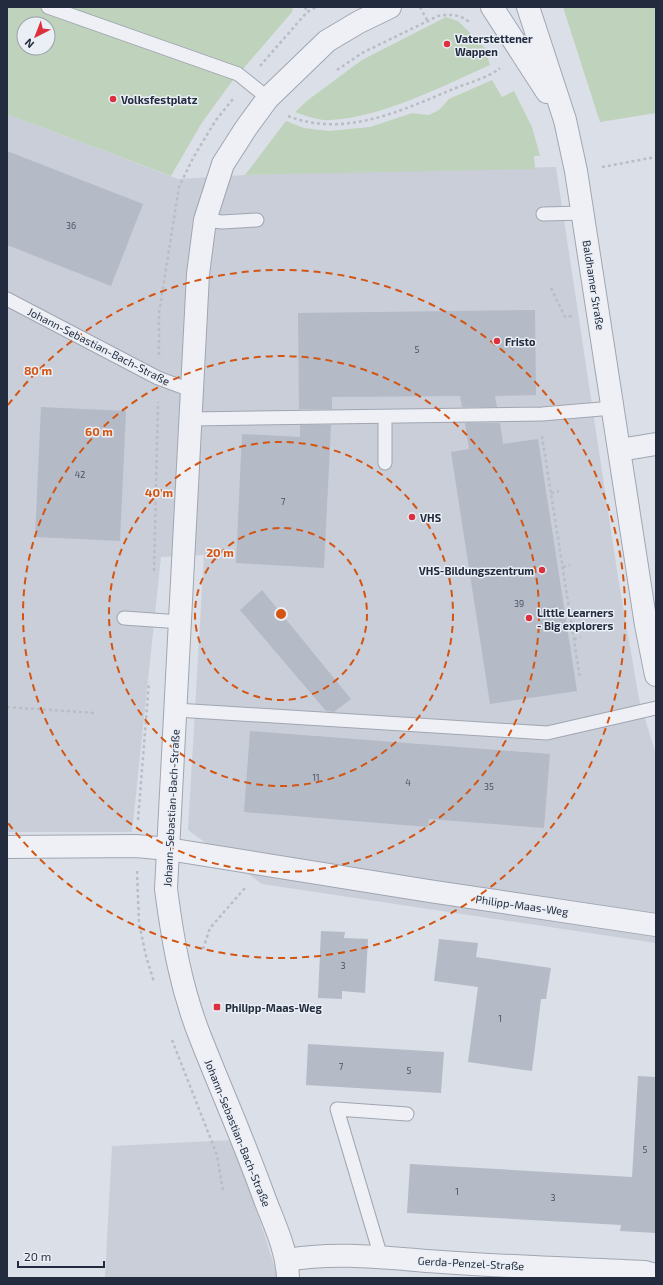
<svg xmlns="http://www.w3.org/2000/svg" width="663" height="1285" viewBox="0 0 663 1285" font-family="'Exo 2',sans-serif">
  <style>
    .built { fill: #c9ced9 }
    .green { fill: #bfd2bb; fill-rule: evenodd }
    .building { fill: #b5bac7 }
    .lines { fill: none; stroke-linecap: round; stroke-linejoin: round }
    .service-casing { stroke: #a0a6b1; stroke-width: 15 }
    .minor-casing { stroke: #a0a6b1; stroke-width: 24 }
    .tertiary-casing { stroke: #a0a6b1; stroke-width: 24 }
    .path { stroke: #b9bdc6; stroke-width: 2.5; stroke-dasharray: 3 3; stroke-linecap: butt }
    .service { stroke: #eef0f5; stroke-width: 13 }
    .minor { stroke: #eef0f5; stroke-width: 22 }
    .tertiary { stroke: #eef0f5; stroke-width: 22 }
    .ring { fill: none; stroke: #d45411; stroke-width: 2; stroke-dasharray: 7 5 }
    .poi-dot { fill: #dc303e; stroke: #eaeef5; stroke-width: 1.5 }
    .labels { text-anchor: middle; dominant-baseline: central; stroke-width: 3; stroke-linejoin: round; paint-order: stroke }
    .number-label { font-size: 9px; fill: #485061 }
    .poi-label { font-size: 11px; font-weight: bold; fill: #232c3f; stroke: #eaeef5; text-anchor: start }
    .street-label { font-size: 11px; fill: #232c3f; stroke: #eaeef5 }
    .centre { fill: #d45411; stroke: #eaeef5; stroke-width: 2 }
    .ring-label { font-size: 12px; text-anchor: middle; font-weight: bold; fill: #d45411; stroke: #eaeef5; stroke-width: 3; stroke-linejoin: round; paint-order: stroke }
  </style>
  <rect width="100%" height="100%" fill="#dbdfe7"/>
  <g class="built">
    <polygon points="7,114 178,179 245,175 556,167 618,577 639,699 656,755 656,943 262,884 188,830 204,555 161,557 132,832 7,832"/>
    <polygon points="234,1140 276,1271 276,1278 105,1278 112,1146"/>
  </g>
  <g class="green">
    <path d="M 7,7 L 293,7 L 292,12 L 230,84 L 201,124 L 171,176 L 7,114 ZM 24,24 L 48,24 L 48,48 L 24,48 Z"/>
    <polygon points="563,7 656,7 656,113 600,122"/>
    <path d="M 446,17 L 458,21 L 484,47 L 490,65 C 443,86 383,117 331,120 C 319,121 306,116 295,112 L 308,100 L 362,60 Z"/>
    <polygon points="492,80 502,97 514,91 532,127 540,156 534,156 535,169 245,175 286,121 304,128 329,131 370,127 412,113 429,115 439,110 449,99"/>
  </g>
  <g class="building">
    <polygon points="7,151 143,204 111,286 7,245"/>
    <polygon points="535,310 536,395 495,396 497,407 462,407 460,396 332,397 332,409 299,409 298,313"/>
    <polygon points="41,407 126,411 120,541 35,537"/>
    <polygon points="465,423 500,423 503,444 538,439 577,691 490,704 451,452 469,449"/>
    <polygon points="300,425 331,425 324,568 236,563 242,434 300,437"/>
    <polygon points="262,590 351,699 334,712 326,711 240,610"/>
    <polygon points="250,731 550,754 544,828 429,819 428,827 244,812"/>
    <polygon points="321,931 345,932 344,938 368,939 365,993 342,991 342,999 318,998"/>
    <polygon points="439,939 478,943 476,957 551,968 546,999 541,999 532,1071 468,1062 478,987 434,981"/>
    <polygon points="308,1044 444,1052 441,1093 306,1085"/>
    <polygon points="638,1076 656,1077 656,1233 620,1231 621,1225 407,1213 410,1164 632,1177"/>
  </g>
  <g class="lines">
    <g class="service-casing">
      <g id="service">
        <polyline points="48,7 238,74 268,98"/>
        <polyline points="543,214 583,213"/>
        <polyline points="205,220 222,222 257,220"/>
        <polyline points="7,299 158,378 193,391"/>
        <polyline points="385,417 385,463"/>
        <polyline points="191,419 542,414 613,408"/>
        <polyline points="124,618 181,622"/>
        <polyline points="176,710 547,733 656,708"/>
        <polyline points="381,1257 337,1109 407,1114"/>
      </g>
    </g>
    <g class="minor-casing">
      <g id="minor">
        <polyline points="492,7 547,92"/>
        <polyline points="528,7 565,120 576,171 646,625 656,675"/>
        <polyline points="620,450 656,444"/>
        <polyline points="7,847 136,846 168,849 429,891 656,925"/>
        <path d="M 287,1260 C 343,1250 400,1260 457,1263 C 519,1267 582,1269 645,1272 L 656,1275"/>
      </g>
    </g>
    <g class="tertiary-casing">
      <path id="tertiary" d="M 288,1278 C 287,1249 274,1224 264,1197 C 245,1144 222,1092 201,1039 C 181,989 173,942 166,889 L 198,274 L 205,220 L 223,164 L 246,128 L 268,98 L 327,41 L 359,22 L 390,7"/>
    </g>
    <g class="path">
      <polyline points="305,7 307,12"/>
      <polyline points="420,7 427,20"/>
      <polyline points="260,66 307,12 316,7"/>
      <path d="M 337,70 L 362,53 L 438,16 C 449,14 460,14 469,22"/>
      <path d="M 288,116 C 344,138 401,111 453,89 C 468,83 488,78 500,68"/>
      <polyline points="602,167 656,157"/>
      <polyline points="551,288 565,317 572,316"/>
      <polyline points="159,355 159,313 179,187 193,158 216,120 233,99"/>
      <polyline points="542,436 580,678"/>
      <polyline points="551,493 559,491"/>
      <polyline points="563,567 570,565"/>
      <polyline points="154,571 158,402"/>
      <polyline points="574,639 581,637"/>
      <polyline points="7,707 95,713"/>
      <polyline points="138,820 149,682"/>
      <polyline points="137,871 139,923 146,956 154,982"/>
      <polyline points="203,949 210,928 245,888"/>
      <polyline points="172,1040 217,1155 223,1191"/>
    </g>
    <use href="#service" class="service"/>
    <use href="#minor" class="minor"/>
    <use href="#tertiary" class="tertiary"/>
  </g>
  <g class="ring">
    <circle cx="281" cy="614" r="86"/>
    <circle cx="281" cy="614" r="172"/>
    <circle cx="281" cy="614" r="258"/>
    <path d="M8 405A344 344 0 1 1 8 823"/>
  </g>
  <g class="poi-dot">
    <circle cx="447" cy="44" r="4"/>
    <circle cx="113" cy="99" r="4"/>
    <circle cx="497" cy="341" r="4"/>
    <circle cx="412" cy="517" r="4"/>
    <circle cx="542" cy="570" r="4"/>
    <circle cx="529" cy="618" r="4"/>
    <rect x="213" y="1003" width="8" height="8" rx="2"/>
  </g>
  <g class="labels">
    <g class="number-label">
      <text x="71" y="225">36</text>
      <text x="417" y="349">5</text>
      <text x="80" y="474">42</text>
      <text x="283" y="501">7</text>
      <text x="519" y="603">39</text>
      <text x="316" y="777">11</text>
      <text x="408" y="782">4</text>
      <text x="489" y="786">35</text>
      <text x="343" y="965">3</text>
      <text x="500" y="1018">1</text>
      <text x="341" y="1066">7</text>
      <text x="409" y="1070">5</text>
      <text x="645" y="1149">5</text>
      <text x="457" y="1191">1</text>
      <text x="553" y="1197">3</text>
    </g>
    <g class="poi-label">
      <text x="455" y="38">Vaterstettener<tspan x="455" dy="13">Wappen</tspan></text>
      <text x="121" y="99">Volksfestplatz</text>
      <text x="505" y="341">Fristo</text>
      <text x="420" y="517">VHS</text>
      <text x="534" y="570" text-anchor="end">VHS-Bildungszentrum</text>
      <text x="537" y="612">Little Learners<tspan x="537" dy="13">- Big explorers</tspan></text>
      <text x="225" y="1007">Philipp-Maas-Weg</text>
    </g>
    <g class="street-label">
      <text transform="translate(594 285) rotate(81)">Baldhamer Straße</text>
      <text transform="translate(99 346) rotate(27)">Johann-Sebastian-Bach-Straße</text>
      <text transform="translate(171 808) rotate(-87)">Johann-Sebastian-Bach-Straße</text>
      <text transform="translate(522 905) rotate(8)">Philipp-Maas-Weg</text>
      <text transform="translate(238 1133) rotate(68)">Johann-Sebastian-Bach-Straße</text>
      <text transform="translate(471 1263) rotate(3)">Gerda-Penzel-Straße</text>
    </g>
  </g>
  <circle cx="281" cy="614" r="6" class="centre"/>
  <g class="ring-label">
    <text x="38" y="375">80 m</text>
    <text x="99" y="436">60 m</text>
    <text x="159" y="497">40 m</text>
    <text x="220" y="557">20 m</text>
  </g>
  <rect width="663" height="1285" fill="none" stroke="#232c3f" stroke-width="16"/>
  <g transform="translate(36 36) rotate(222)"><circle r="19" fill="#eaeef5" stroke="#9aa0ac"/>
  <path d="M0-3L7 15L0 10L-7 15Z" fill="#dc303e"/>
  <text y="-6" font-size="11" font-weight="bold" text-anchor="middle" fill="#232c3f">N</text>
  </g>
  <path d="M18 1261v6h86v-6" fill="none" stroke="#232c3f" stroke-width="2"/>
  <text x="24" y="1261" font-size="12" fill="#232c3f" stroke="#eaeef5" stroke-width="3" paint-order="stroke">20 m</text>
</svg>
